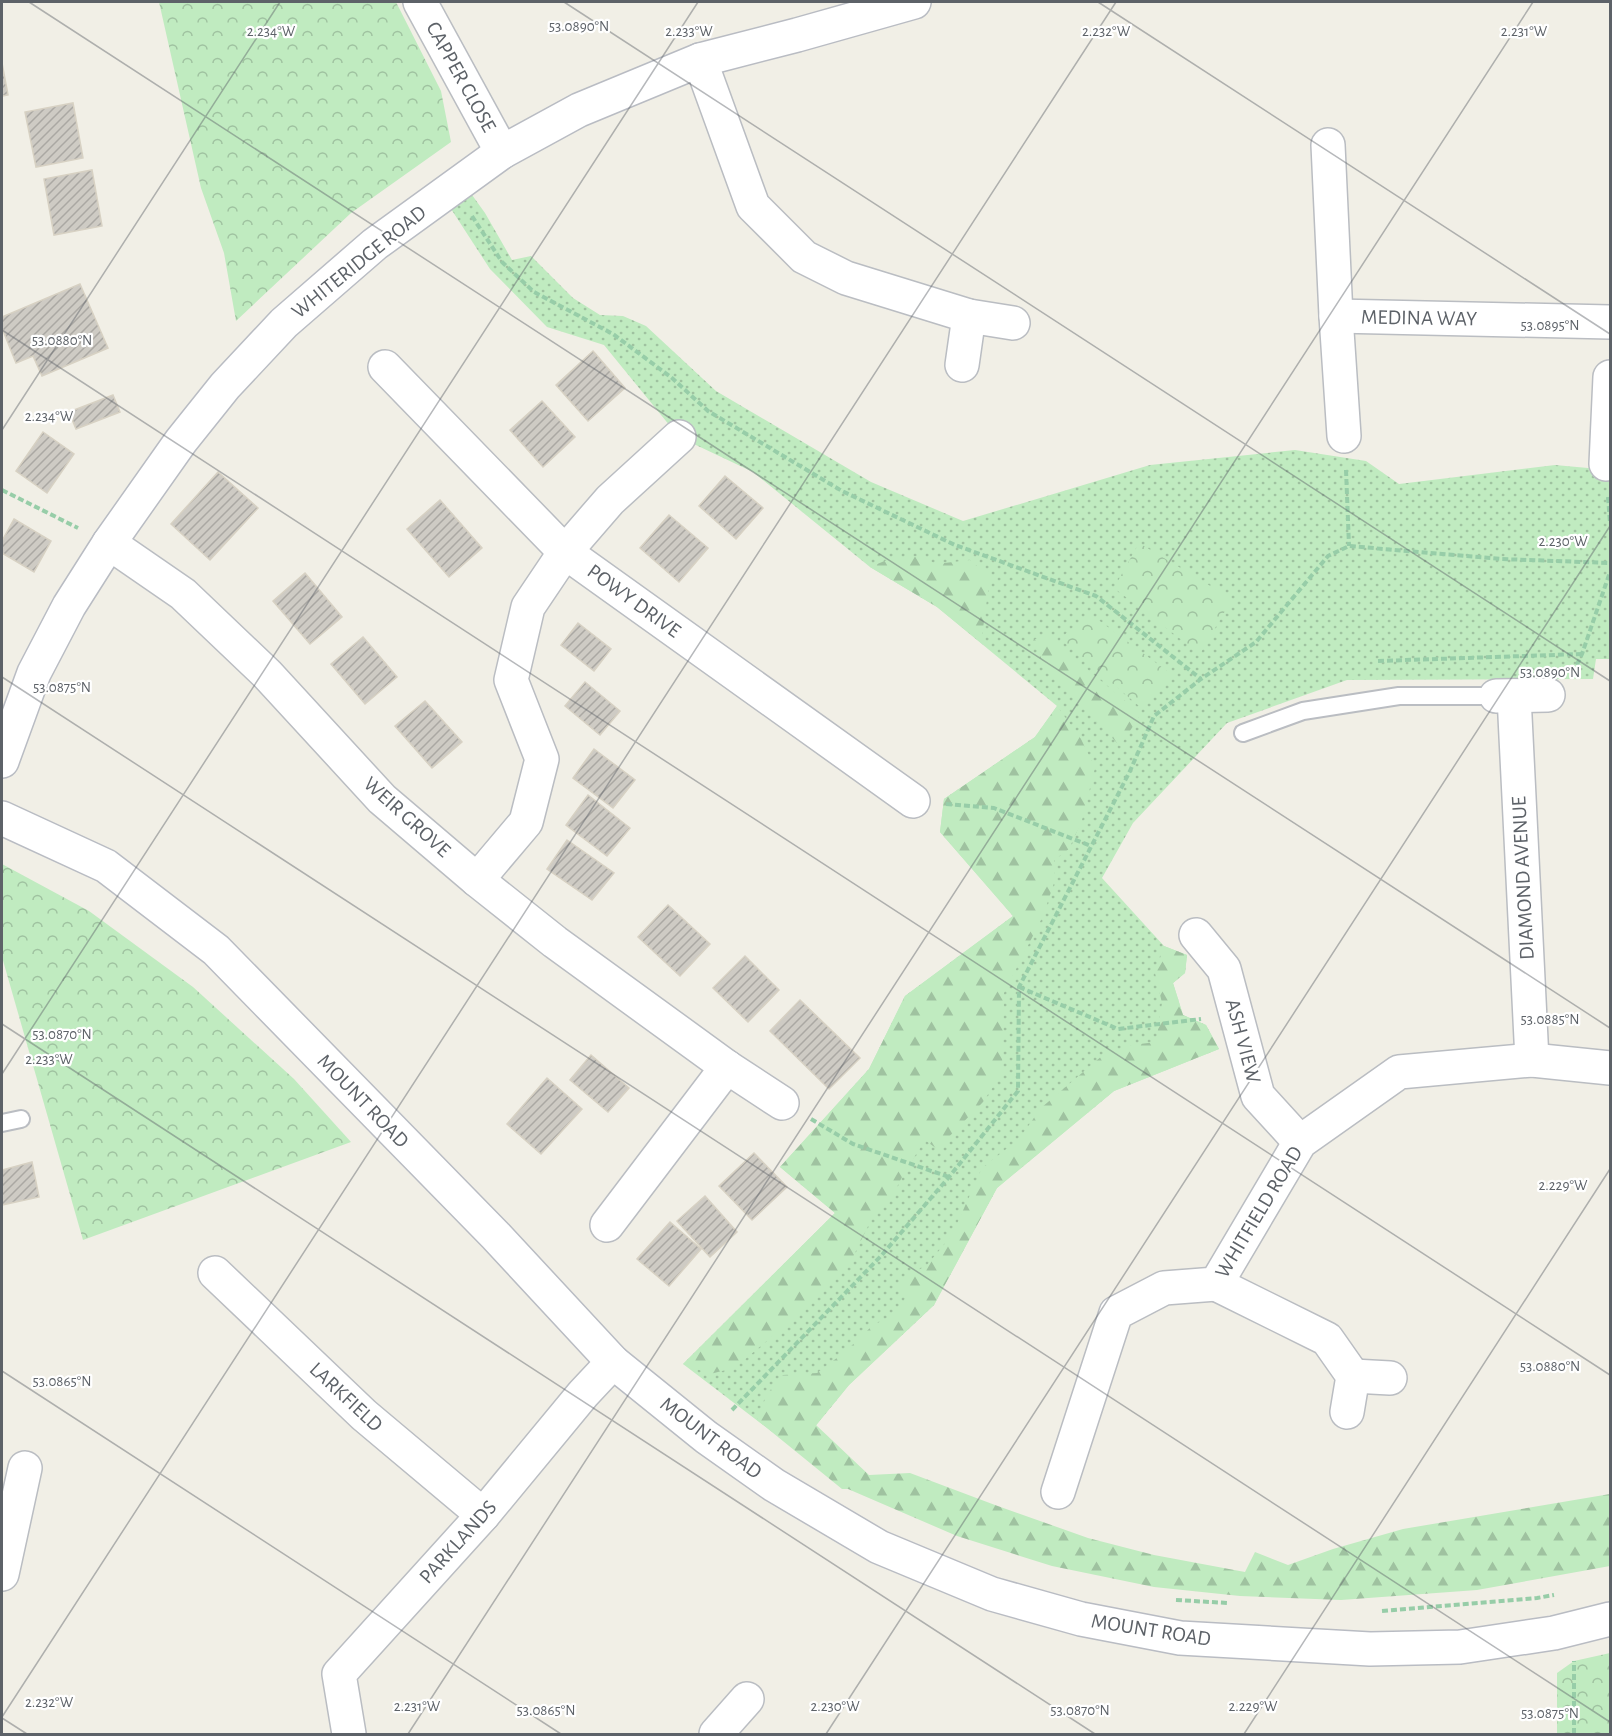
<svg xmlns="http://www.w3.org/2000/svg" width="1612" height="1736" viewBox="0 0 1612 1736" font-family="'Alegreya Sans',sans-serif">
  <style>
    .grass { fill: url(#grass-dots) }
    .forest { fill: url(#forest-firs) }
    .park { fill: url(#park-crowns) }
    .building { fill: url(#building-hatch); stroke: #d7d1c3; stroke-width: 1.5 }
    .lines { fill: none; stroke-linecap: round; stroke-linejoin: round }
    .lane-casing { stroke: #babdc2; stroke-width: 20 }
    .street-casing { stroke: #babdc2; stroke-width: 36 }
    .secondary-casing { stroke: #b9bcc3; stroke-width: 36 }
    .path { stroke: #97cda8; stroke-width: 4; stroke-dasharray: 6 3; stroke-linecap: butt }
    .lane { stroke: #fff; stroke-width: 16 }
    .street { stroke: #fff; stroke-width: 33 }
    .secondary { stroke: #fff; stroke-width: 33 }
    .ticks { fill: none; stroke: #5d6268; stroke-width: 1.5; stroke-opacity: 0.45 }
    .labels { text-anchor: middle; dominant-baseline: central; stroke-width: 4.5; stroke-linejoin: round; paint-order: stroke }
    .street-label { font-size: 21px; fill: #5d6268; stroke: #fff }
    .ticks-label { font-size: 15px; text-anchor: middle; fill: #5d6268; stroke: #fff; stroke-width: 4.5; stroke-linejoin: round; paint-order: stroke }
  </style>
  <defs>
    <pattern id="grass-dots" width="8" height="8" patternUnits="userSpaceOnUse" patternTransform="scale(1.5)"><rect width="8" height="8" fill="#c0ebc0"/><path d="M2 2h.1M6 6h.1" fill="none" stroke="#9fc2a0" stroke-width="1.8" stroke-linecap="round"/></pattern>
    <pattern id="forest-firs" width="22" height="20" patternUnits="userSpaceOnUse" patternTransform="scale(1.5)"><rect width="22" height="20" fill="#c0ebc0"/><path d="M5 1l3.5 6h-7zM16 11l3.5 6h-7z" fill="#9fc2a0"/></pattern>
    <pattern id="park-crowns" width="20" height="18" patternUnits="userSpaceOnUse" patternTransform="scale(1.5)"><rect width="20" height="18" fill="#c0ebc0"/><path d="M2 6a3 3 0 1 1 6 0M12 15a3 3 0 1 1 6 0" fill="none" stroke="#9fc2a0"/></pattern>
    <pattern id="building-hatch" width="6" height="6" patternUnits="userSpaceOnUse" patternTransform="scale(1.5)"><rect width="6" height="6" fill="#cecbc4"/><path d="M-1 1l2-2M0 6l6-6M5 7l2-2" fill="none" stroke="#aaa8a3"/></pattern>
  </defs>
  <rect width="100%" height="100%" fill="#f1efe6"/>
  <polygon class="grass" points="462,181 485,213 512,260 531,256 573,298 600,315 623,316 646,326 716,391 871,482 963,521 1150,465 1295,450 1366,461 1399,484 1555,465 1610,470 1610,659 1596,659 1593,679 1347,680 1227,723 1133,823 1102,878 1164,946 1187,955 1185,973 1173,983 1183,1015 1206,1025 1219,1049 1114,1091 997,1188 934,1305 849,1385 796,1450 683,1364 835,1213 780,1167 869,1069 905,996 1013,916 940,832 944,799 1035,737 1057,706 937,607 870,567 753,472 679,437 604,345 547,327 490,269 442,195"/>
  <g class="forest">
    <polygon points="919,556 936,564 970,560 990,577 981,643 937,607 870,567 887,560"/>
    <polygon points="1046,635 1141,714 1120,746 1046,669 1033,640"/>
    <polygon points="1057,706 1081,739 1095,768 1082,820 1069,849 1054,860 1055,880 1043,916 1004,993 1002,1073 983,1102 937,1149 925,1140 903,1175 889,1203 872,1218 852,1259 833,1276 781,1329 743,1361 726,1370 710,1374 683,1364 835,1213 780,1167 869,1069 905,996 1013,916 940,832 944,799 1035,737"/>
    <polygon points="1164,946 1187,955 1185,973 1173,983 1183,1015 1206,1025 1219,1049 1114,1091 997,1188 934,1305 849,1385 816,1425 869,1475 910,1473 995,1505 1088,1538 1154,1555 1245,1572 1255,1552 1288,1565 1333,1549 1403,1529 1610,1494 1610,1566 1477,1590 1341,1600 1240,1596 1154,1587 1052,1566 957,1536 848,1489 842,1489 757,1420 767,1394 783,1375 817,1373 846,1351 872,1326 896,1313 906,1297 900,1288 905,1278 927,1265 952,1235 982,1168 1019,1139 1041,1108 1103,1055 1132,1045 1156,1042 1162,1003 1155,973"/>
  </g>
  <g class="park">
    <polygon points="159,2 396,2 441,91 451,142 351,213 236,321 224,253 201,188"/>
    <polygon points="1139,543 1232,599 1200,654 1114,588"/>
    <polygon points="1089,613 1175,677 1139,706 1060,639"/>
    <polygon points="2,864 89,911 193,987 294,1079 351,1142 83,1240 2,957"/>
    <polygon points="1610,1653 1610,1734 1557,1734 1557,1673 1574,1661"/>
  </g>
  <g class="building">
    <polygon points="2,63 8,95 2,96"/>
    <polygon points="73,103 83,158 36,167 25,112"/>
    <polygon points="92,170 102,226 54,235 44,179"/>
    <polygon points="80,284 108,348 42,376 33,356 16,363 2,328 2,317"/>
    <polygon points="593,351 625,388 588,421 556,385"/>
    <polygon points="113,395 120,412 76,429 69,412"/>
    <polygon points="542,401 575,437 543,467 510,430"/>
    <polygon points="43,432 74,454 47,493 16,471"/>
    <polygon points="218,472 258,508 210,560 171,524"/>
    <polygon points="725,476 763,508 736,539 699,506"/>
    <polygon points="440,500 482,548 449,577 407,529"/>
    <polygon points="669,515 708,548 679,582 640,548"/>
    <polygon points="14,519 51,541 34,572 2,553 2,541"/>
    <polygon points="305,573 342,617 310,644 273,601"/>
    <polygon points="578,623 611,649 594,671 561,645"/>
    <polygon points="363,637 397,677 365,704 331,664"/>
    <polygon points="585,682 620,711 600,735 565,706"/>
    <polygon points="425,701 462,742 432,768 395,726"/>
    <polygon points="594,749 635,780 613,808 573,778"/>
    <polygon points="588,795 630,828 607,856 566,825"/>
    <polygon points="567,840 614,873 592,900 547,869"/>
    <polygon points="668,905 710,944 680,976 638,937"/>
    <polygon points="745,956 779,990 748,1022 713,988"/>
    <polygon points="800,1000 860,1058 829,1089 770,1031"/>
    <polygon points="591,1055 629,1088 608,1112 570,1080"/>
    <polygon points="547,1078 582,1109 541,1154 507,1124"/>
    <polygon points="754,1153 787,1187 752,1220 719,1186"/>
    <polygon points="32,1162 39,1197 2,1205 2,1170"/>
    <polygon points="705,1196 737,1232 710,1257 677,1221"/>
    <polygon points="670,1222 701,1249 669,1286 637,1259"/>
  </g>
  <g class="lines">
    <g class="lane-casing">
      <g id="lane">
        <polyline points="1243,733 1303,711 1399,696 1496,696"/>
        <polyline points="2,1123 21,1119"/>
      </g>
    </g>
    <g class="street-casing">
      <g id="street">
        <polyline points="420,2 502,152"/>
        <polyline points="700,60 753,206 804,257 846,278 969,316 1013,323"/>
        <polyline points="1328,145 1336,316 1344,436"/>
        <polyline points="1336,316 1610,322"/>
        <polyline points="962,365 969,316"/>
        <polyline points="385,367 565,552 913,801"/>
        <polyline points="1606,464 1610,377"/>
        <polyline points="109,543 183,594 267,674 382,799 477,880 555,942 727,1067 782,1103"/>
        <polyline points="1496,696 1548,695"/>
        <polyline points="1514,696 1532,1060"/>
        <polyline points="477,880 526,822 542,759 511,680 528,607 565,552 610,500 679,437"/>
        <polyline points="1196,935 1224,969 1258,1096 1300,1142"/>
        <polyline points="607,1225 727,1067"/>
        <polyline points="215,1273 364,1415 483,1515"/>
        <polyline points="1216,1284 1327,1339 1353,1376 1347,1412"/>
        <polyline points="1353,1376 1390,1378"/>
        <polyline points="1058,1492 1116,1313 1164,1288 1216,1284 1300,1142 1399,1072 1532,1060 1610,1068"/>
        <polyline points="2,1574 25,1468"/>
        <polyline points="349,1734 339,1674 483,1515 583,1394 613,1362"/>
        <polyline points="716,1734 747,1699"/>
      </g>
    </g>
    <g class="secondary-casing">
      <g id="secondary">
        <polyline points="2,761 34,673 69,606 109,543 181,441 225,386 284,323 375,244 502,152 579,110 700,60 797,35 914,2"/>
        <polyline points="2,818 106,866 216,950 496,1236 613,1362 706,1437 774,1485 879,1547 992,1594 1081,1619 1180,1638 1370,1649 1460,1647 1554,1633 1610,1619"/>
      </g>
    </g>
    <g class="path">
      <polyline points="472,216 502,262 534,292 613,334 672,378 708,411 842,491 955,545 1096,596 1201,679"/>
      <polyline points="1346,470 1349,546"/>
      <polyline points="2,490 78,528"/>
      <polyline points="1608,497 1610,523"/>
      <polyline points="1378,661 1582,654"/>
      <polyline points="1573,673 1582,654 1610,572"/>
      <polyline points="946,804 994,808 1091,846"/>
      <polyline points="1019,987 1118,1029 1201,1019"/>
      <polyline points="811,1119 853,1144 949,1177"/>
      <polyline points="732,1410 881,1256 949,1177 1018,1091 1019,987 1130,771 1154,716 1201,679 1256,642 1328,556 1349,546 1501,559 1610,563"/>
      <polyline points="1176,1600 1228,1603"/>
      <polyline points="1382,1611 1537,1598 1554,1595"/>
      <polyline points="1574,1734 1574,1661"/>
    </g>
    <use href="#lane" class="lane"/>
    <use href="#street" class="street"/>
    <use href="#secondary" class="secondary"/>
  </g>
  <path class="ticks" d="M 29,2 L 1610,1028M 564,2 L 1610,681M 1098,2 L 1610,334M 2,330 L 1610,1375M 2,430 L 280,2M 2,677 L 1610,1722M 2,1024 L 1095,1734M 2,1074 L 698,2M 2,1371 L 561,1734M 2,1717 L 1116,2M 2,1718 L 27,1734M 408,1734 L 1533,2M 826,1734 L 1610,526M 1244,1734 L 1610,1169"/>
  <g class="labels">
    <g class="street-label">
      <text transform="translate(461 77) rotate(61)">CAPPER CLOSE</text>
      <text transform="translate(359 262) rotate(-39)">WHITERIDGE ROAD</text>
      <text transform="translate(1419 318) rotate(1)">MEDINA WAY</text>
      <text transform="translate(634 601) rotate(36)">POWY DRIVE</text>
      <text transform="translate(407 817) rotate(42)">WEIR GROVE</text>
      <text transform="translate(1523 878) rotate(-93)">DIAMOND AVENUE</text>
      <text transform="translate(1243 1041) rotate(75)">ASH VIEW</text>
      <text transform="translate(363 1101) rotate(46)">MOUNT ROAD</text>
      <text transform="translate(1259 1212) rotate(-59)">WHITFIELD ROAD</text>
      <text transform="translate(346 1397) rotate(43)">LARKFIELD</text>
      <text transform="translate(711 1438) rotate(37)">MOUNT ROAD</text>
      <text transform="translate(458 1542) rotate(-48)">PARKLANDS</text>
      <text transform="translate(1151 1630) rotate(9)">MOUNT ROAD</text>
    </g>
  </g>
  <g class="ticks-label">
    <text x="579" y="31">53.0890°N</text>
    <text x="689" y="36">2.233°W</text>
    <text x="271" y="36">2.234°W</text>
    <text x="1106" y="36">2.232°W</text>
    <text x="1524" y="36">2.231°W</text>
    <text x="1550" y="330">53.0895°N</text>
    <text x="62" y="345">53.0880°N</text>
    <text x="49" y="421">2.234°W</text>
    <text x="1563" y="546">2.230°W</text>
    <text x="1550" y="677">53.0890°N</text>
    <text x="62" y="692">53.0875°N</text>
    <text x="1550" y="1024">53.0885°N</text>
    <text x="62" y="1039">53.0870°N</text>
    <text x="49" y="1064">2.233°W</text>
    <text x="1563" y="1190">2.229°W</text>
    <text x="1550" y="1371">53.0880°N</text>
    <text x="62" y="1386">53.0865°N</text>
    <text x="49" y="1707">2.232°W</text>
    <text x="417" y="1711">2.231°W</text>
    <text x="835" y="1711">2.230°W</text>
    <text x="1253" y="1711">2.229°W</text>
    <text x="546" y="1715">53.0865°N</text>
    <text x="1080" y="1715">53.0870°N</text>
    <text x="1550" y="1718">53.0875°N</text>
  </g>
  <rect width="1612" height="1736" fill="none" stroke="#5d6268" stroke-width="6"/>
</svg>
